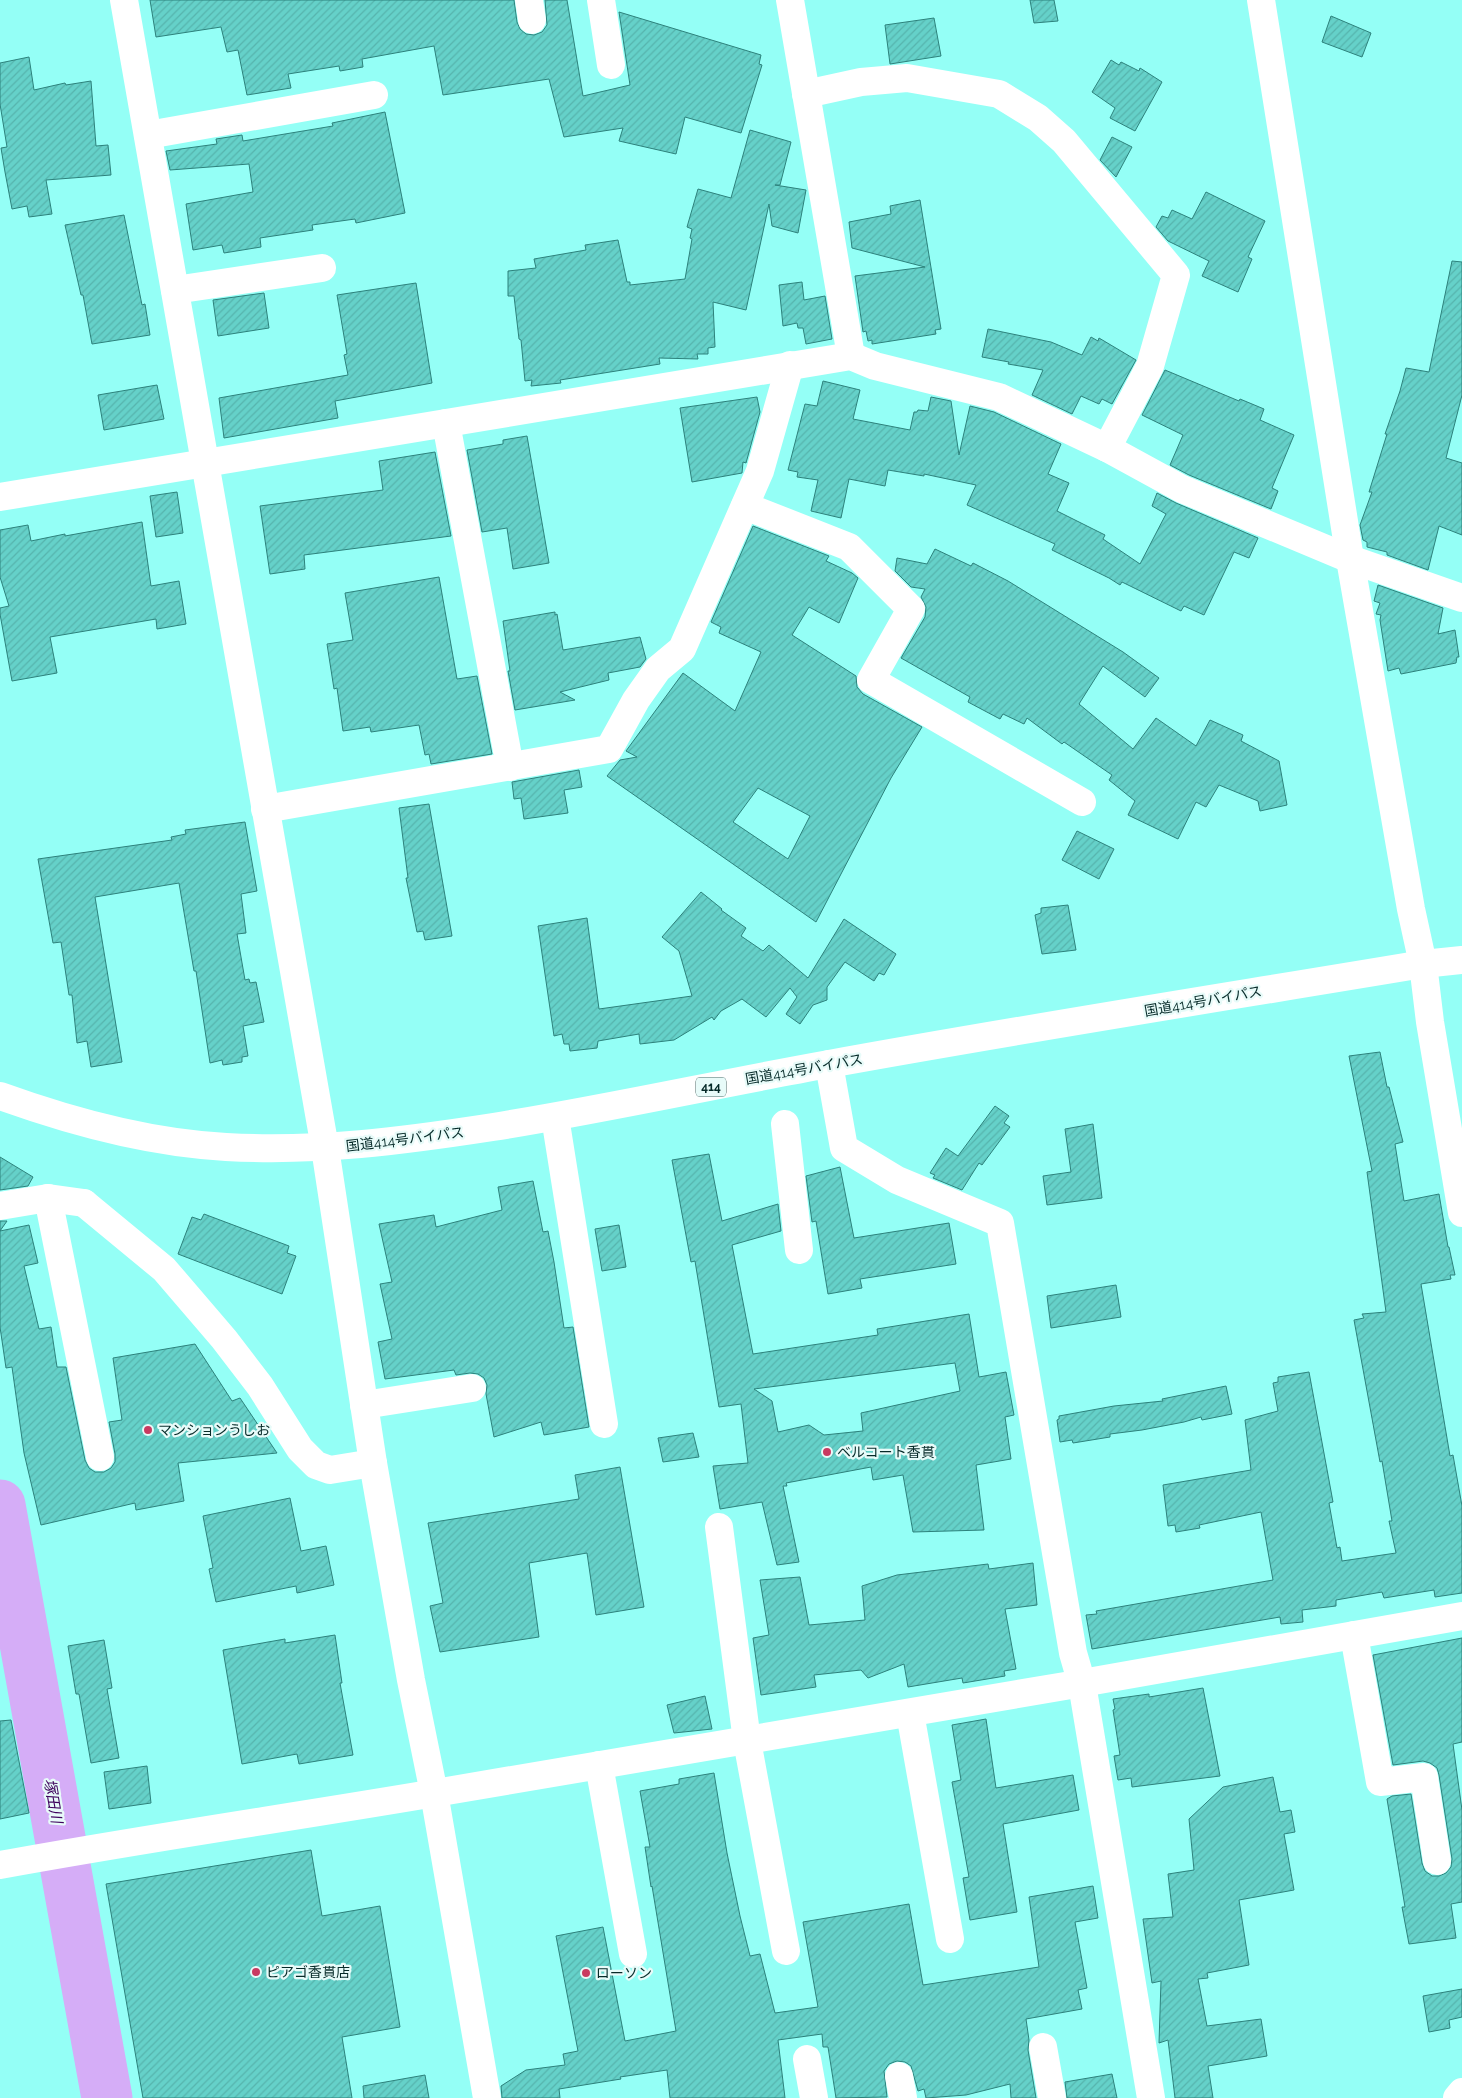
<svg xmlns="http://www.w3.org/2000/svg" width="1462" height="2098" viewBox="0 0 1462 2098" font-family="Raleway,'Noto Sans JP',sans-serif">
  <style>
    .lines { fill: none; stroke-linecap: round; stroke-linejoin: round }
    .river { stroke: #d5adf7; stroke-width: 51 }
    .building { fill: url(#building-hatch); stroke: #2d827c; fill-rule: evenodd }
    .street { stroke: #fff; stroke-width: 28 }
    .secondary { stroke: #fff; stroke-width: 28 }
    .highway { stroke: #fff; stroke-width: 28 }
    .poi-dot { fill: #c93a61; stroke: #e8fbf9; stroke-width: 2 }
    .labels { text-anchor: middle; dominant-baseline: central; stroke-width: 4.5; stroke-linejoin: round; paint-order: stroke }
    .shield { fill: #e8fbf9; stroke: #4a6967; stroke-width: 1 }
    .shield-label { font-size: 12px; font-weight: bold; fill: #062a28 }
    .street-label { font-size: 14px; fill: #062a28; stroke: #e8fbf9 }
    .poi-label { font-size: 14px; fill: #062a28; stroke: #e8fbf9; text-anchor: start }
    .water-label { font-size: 15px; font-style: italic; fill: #3e035d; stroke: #e8fbf9 }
  </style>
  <defs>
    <pattern id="building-hatch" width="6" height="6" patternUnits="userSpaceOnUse" patternTransform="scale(1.25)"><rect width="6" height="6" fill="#65d1c9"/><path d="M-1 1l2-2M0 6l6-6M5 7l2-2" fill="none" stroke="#56b4ad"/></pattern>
  </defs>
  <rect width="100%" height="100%" fill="#94fff6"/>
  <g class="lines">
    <polyline class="river" points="0,1505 107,2098"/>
  </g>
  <g class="building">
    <polygon points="150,0 514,0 517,22 520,29 526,34 534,35 542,32 547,25 545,0 567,0 583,96 630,85 619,12 761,55 759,64 762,65 741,133 685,117 676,154 619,141 623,128 564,137 549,79 443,95 434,46 362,59 363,67 340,71 339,66 288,74 291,88 247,95 238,50 227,52 221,27 156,37"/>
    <polygon points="1030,0 1054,0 1058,21 1034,23"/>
    <polygon points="1331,16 1371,33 1362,57 1322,42"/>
    <polygon points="934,18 941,56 890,64 885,25"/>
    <polygon points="29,57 34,90 65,83 66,85 91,81 96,146 108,145 111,175 46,180 52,214 29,217 27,206 12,209 5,172 1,148 7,147 0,104 0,63"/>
    <polygon points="1111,60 1119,65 1121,62 1139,71 1140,68 1162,82 1135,131 1110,118 1115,108 1092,92"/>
    <polygon points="385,112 405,213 356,223 355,219 312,225 313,230 260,238 261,247 224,253 222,245 193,250 186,204 253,192 249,164 170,170 166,151 217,144 216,139 242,135 243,141 333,126 332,123"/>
    <polygon points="750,130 791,142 780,185 775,185 806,190 798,233 772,226 769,204 746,310 713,302 715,347 708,348 708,354 697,354 698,359 659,358 660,364 560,380 561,383 531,386 532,380 525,381 521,340 519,339 514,296 508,296 508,271 536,268 534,259 586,250 585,245 618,240 627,282 630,282 630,285 685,279 692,239 690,238 692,229 687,227 698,189 731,198"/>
    <polygon points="1112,137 1132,147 1116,177 1100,160"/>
    <polygon points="1206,192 1265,221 1248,257 1252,259 1238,292 1202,276 1209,261 1168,241 1156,227 1162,216 1168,218 1172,210 1192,219"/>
    <polygon points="920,200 941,329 935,330 936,334 872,344 872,340 868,341 866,331 863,332 855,276 925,267 852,248 849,222 891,214 890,206"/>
    <polygon points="124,215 142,305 145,304 150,335 92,344 83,295 81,295 65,225"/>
    <polygon points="1452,261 1462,262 1462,395 1446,458 1462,463 1462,535 1439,526 1428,570 1387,555 1387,552 1367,547 1367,542 1363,540 1360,525 1372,492 1369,492 1387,434 1385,434 1400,391 1406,368 1429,372"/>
    <polygon points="802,282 804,300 825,296 832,339 806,344 803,328 798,328 797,323 783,326 779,285"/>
    <polygon points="416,283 432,383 335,401 338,418 224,438 219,398 348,375 344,355 347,354 337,295"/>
    <polygon points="264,293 269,328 218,336 213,300"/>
    <polygon points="988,329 1051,342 1082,355 1091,337 1098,341 1099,338 1136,360 1112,404 1102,399 1099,404 1081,396 1072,414 1032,395 1043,370 1008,364 1009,362 982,357"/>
    <polygon points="1165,370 1239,401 1240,399 1264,409 1260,420 1294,435 1272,488 1278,491 1271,509 1189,475 1170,465 1183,435 1142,415"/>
    <polygon points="823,381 860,390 853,419 910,430 914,412 917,412 918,410 928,411 931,397 951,401 959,455 970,406 994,412 1061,444 1048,474 1069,483 1057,511 1105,535 1103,539 1140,564 1166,514 1152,506 1157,493 1176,503 1258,538 1249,558 1234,552 1204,615 1184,606 1181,611 1122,582 1120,585 1109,578 1052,550 1055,544 967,505 976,485 924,474 924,476 888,470 885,486 849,479 841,518 811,511 818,480 797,477 798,472 788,470 805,404 817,406"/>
    <polygon points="157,385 164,419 104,430 98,395"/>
    <polygon points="757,397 760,412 746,463 743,462 742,473 692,482 680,408"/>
    <polygon points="527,436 549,563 513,569 507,528 482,532 467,450 503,444 503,440"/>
    <polygon points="435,452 451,536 304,555 305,569 270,574 260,506 383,490 379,461"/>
    <polygon points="177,492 183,533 156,537 150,496"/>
    <polygon points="142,522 151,586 179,581 186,624 157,629 156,619 50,637 57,673 12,681 0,614 0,608 9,606 0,577 0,530 28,525 31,541 65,534 65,536"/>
    <path d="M 753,526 L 829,556 L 826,561 L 852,573 L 858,578 L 839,623 L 809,607 L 792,635 L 856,676 L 857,687 L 863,694 L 922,727 L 891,778 L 816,922 L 607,776 L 620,760 L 637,757 L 626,751 L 683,673 L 735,711 L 761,652 L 719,633 L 721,627 L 711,622 ZM 758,788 L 810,816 L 788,859 L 733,822 Z"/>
    <polygon points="935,549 971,566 973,563 1008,581 1123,652 1159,678 1145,697 1103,666 1079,704 1133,749 1156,718 1196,746 1210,720 1243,735 1241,741 1279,761 1287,805 1260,811 1258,801 1219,785 1206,807 1196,802 1178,839 1128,815 1135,801 1109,780 1112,775 1064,742 1062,744 1027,718 1024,724 1003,714 1000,719 968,702 970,697 901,658 925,617 926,607 921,597 925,589 911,587 895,571 897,558 927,564"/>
    <polygon points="439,577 457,679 477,676 492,754 431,764 429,754 425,755 419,725 371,732 370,727 343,731 337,688 334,689 327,644 353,640 345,593"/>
    <polygon points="1378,585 1443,608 1438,634 1455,630 1459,657 1457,657 1456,663 1401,674 1399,668 1388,671 1380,620 1381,615 1376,614 1380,603 1374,601"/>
    <polygon points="555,612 555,615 557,614 563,650 640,637 646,659 640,667 608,673 609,680 560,692 575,700 515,710 508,671 510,671 503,621"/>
    <polygon points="579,770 582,787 564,790 568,813 524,819 521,798 514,799 512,782"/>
    <polygon points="429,804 452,936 425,940 423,931 417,932 406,878 408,878 399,808"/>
    <polygon points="245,822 257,891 241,894 246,933 237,934 245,980 249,979 250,983 256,982 264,1022 243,1026 248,1056 242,1057 242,1062 223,1065 222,1060 210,1063 196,971 194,971 179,883 95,897 122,1062 91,1067 87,1041 77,1043 72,995 69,995 61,942 53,943 38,859 172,840 171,837 186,834 185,830"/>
    <polygon points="1077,831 1114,849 1099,879 1062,860"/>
    <polygon points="701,892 722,909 721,910 746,928 741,936 763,951 769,945 808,978 844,919 896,954 884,975 879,973 874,981 845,962 827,987 827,1000 813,1005 800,1024 786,1014 797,997 790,988 766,1017 742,999 721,1011 714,1020 712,1017 674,1040 640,1044 639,1034 598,1041 597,1048 570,1051 569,1044 564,1044 562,1034 554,1036 538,926 587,918 599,1009 692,996 679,951 662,937"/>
    <polygon points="1068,905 1076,950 1042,954 1035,915 1041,913 1041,908"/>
    <polygon points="1380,1052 1387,1087 1389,1087 1403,1142 1395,1144 1404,1201 1439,1194 1448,1247 1449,1247 1455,1275 1450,1275 1451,1279 1421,1284 1450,1456 1453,1455 1462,1506 1462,1593 1435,1597 1434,1590 1384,1598 1382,1592 1336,1600 1336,1606 1302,1610 1303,1622 1281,1624 1280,1617 1092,1649 1086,1615 1097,1614 1096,1611 1273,1580 1261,1512 1199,1525 1200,1528 1176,1532 1175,1525 1168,1526 1163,1485 1251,1470 1245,1420 1278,1411 1273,1383 1278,1382 1278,1377 1309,1372 1333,1502 1329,1503 1337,1548 1340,1547 1342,1561 1396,1553 1389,1521 1392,1521 1382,1461 1380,1462 1354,1320 1364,1318 1362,1314 1386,1312 1367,1172 1372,1171 1349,1056"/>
    <polygon points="995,1106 1009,1116 1004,1123 1010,1127 982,1165 979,1163 962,1190 933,1178 935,1175 930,1173 946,1148 958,1156"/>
    <polygon points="1093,1124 1102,1198 1047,1205 1043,1176 1071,1172 1065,1129"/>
    <path d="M 709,1154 L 722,1221 L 778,1204 L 781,1231 L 732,1245 L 753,1354 L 878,1335 L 877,1329 L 969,1314 L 979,1377 L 1006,1372 L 1014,1415 L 1005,1417 L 1011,1459 L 976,1465 L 984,1530 L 913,1532 L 903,1475 L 873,1480 L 871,1467 L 786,1483 L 787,1486 L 783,1486 L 799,1562 L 777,1565 L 762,1502 L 720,1509 L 713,1466 L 748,1463 L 741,1404 L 719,1407 L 695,1261 L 691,1262 L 672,1160 ZM 955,1363 L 960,1391 L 861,1413 L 863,1431 L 824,1435 L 809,1425 L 778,1432 L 772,1401 L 754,1389 Z"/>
    <polygon points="0,1157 33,1177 28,1186 0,1190"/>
    <polygon points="840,1167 854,1238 949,1223 956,1264 860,1279 862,1288 828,1294 816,1221 812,1222 806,1176"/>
    <polygon points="533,1181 543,1232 548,1231 554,1262 564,1328 573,1327 589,1427 544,1435 541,1422 494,1437 486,1394 487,1385 484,1378 478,1374 470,1373 456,1375 454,1370 385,1379 378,1342 392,1339 380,1284 392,1282 379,1224 434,1215 436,1227 502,1210 498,1187"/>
    <polygon points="204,1214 289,1246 287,1253 296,1256 282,1294 178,1254 192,1217 201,1220"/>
    <polygon points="0,1221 7,1221 0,1231 29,1225 38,1263 24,1266 39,1329 51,1327 57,1367 66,1367 85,1460 89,1468 95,1472 104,1472 111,1468 115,1462 115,1454 109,1422 122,1420 113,1358 195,1344 232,1401 240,1398 277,1453 178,1463 184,1501 136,1510 135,1503 41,1525 24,1453 12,1367 6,1368 0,1327"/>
    <polygon points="619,1225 626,1267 602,1271 595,1229"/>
    <polygon points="1116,1285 1121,1317 1051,1328 1047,1296"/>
    <polygon points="1226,1386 1232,1414 1202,1420 1201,1417 1184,1422 1142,1430 1110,1434 1110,1437 1073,1443 1072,1440 1060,1442 1057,1420 1059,1419 1059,1416 1114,1406 1163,1401 1162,1399"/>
    <polygon points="693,1433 699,1457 663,1462 658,1438"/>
    <polygon points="620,1467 644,1607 596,1615 587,1553 529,1563 539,1637 440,1652 430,1606 443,1603 428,1523 579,1499 575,1475"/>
    <polygon points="290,1498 301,1551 326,1546 334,1585 297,1593 296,1586 216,1602 209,1569 213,1568 203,1516"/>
    <polygon points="1033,1563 1037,1605 1005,1609 1016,1669 1004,1671 1005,1676 963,1683 962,1678 908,1687 904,1664 868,1678 861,1670 814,1675 816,1687 761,1695 753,1638 769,1635 760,1580 800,1577 809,1625 865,1620 862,1586 897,1575 988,1564 989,1569"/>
    <polygon points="335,1635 342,1683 340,1683 353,1755 299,1764 297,1754 242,1764 223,1650 285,1639 285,1643"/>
    <polygon points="1462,1638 1462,1742 1453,1744 1462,1810 1462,1902 1451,1904 1456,1938 1409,1944 1402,1907 1405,1907 1387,1799 1392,1796 1411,1794 1422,1863 1425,1871 1432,1876 1439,1876 1446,1873 1451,1867 1452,1859 1439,1775 1437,1768 1430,1763 1423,1761 1393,1765 1373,1655"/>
    <polygon points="104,1640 112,1688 107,1689 119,1758 91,1763 79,1694 76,1694 68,1646"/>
    <polygon points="1203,1688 1220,1776 1132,1787 1131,1778 1118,1780 1114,1756 1120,1755 1113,1710 1115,1709 1113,1699 1149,1694 1149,1697"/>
    <polygon points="705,1696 712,1729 674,1733 667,1705"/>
    <polygon points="986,1719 996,1788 1073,1775 1079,1810 1003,1824 1017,1912 970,1920 963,1878 969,1877 952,1782 961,1780 952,1725"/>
    <polygon points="11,1720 29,1813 0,1819 0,1721"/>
    <polygon points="147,1766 151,1803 109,1809 104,1772"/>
    <polygon points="714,1773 727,1853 740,1916 750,1956 760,1954 775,2013 818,2007 803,1922 909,1904 923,1985 1039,1967 1029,1897 1093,1886 1098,1918 1075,1922 1087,1988 1078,1990 1082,2009 1026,2019 1029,2040 1028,2050 1036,2098 1011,2098 1010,2084 966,2095 926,2098 924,2089 918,2091 911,2066 905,2062 897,2061 889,2064 884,2071 887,2097 836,2098 828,2047 823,2047 822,2034 778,2040 785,2098 670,2098 667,2070 620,2077 621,2079 559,2089 560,2098 502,2098 501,2086 526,2070 565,2065 563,2054 578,2051 556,1936 603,1927 625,2041 676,2031 652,1886 651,1887 645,1847 650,1847 640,1791 679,1784 679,1779"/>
    <polygon points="1273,1777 1280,1812 1291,1810 1295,1832 1284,1834 1294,1890 1239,1900 1249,1965 1207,1973 1208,1978 1198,1979 1207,2026 1261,2019 1267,2056 1208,2066 1213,2098 1175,2098 1168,2040 1159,2043 1161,1981 1152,1983 1143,1919 1173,1917 1168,1874 1194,1870 1189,1819 1223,1787"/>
    <polygon points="311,1850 322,1916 380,1906 400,2027 342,2037 352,2098 143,2098 106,1884"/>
    <polygon points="1462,1989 1462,2017 1449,2020 1450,2028 1429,2032 1423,1996"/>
    <polygon points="1112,2074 1117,2098 1067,2098 1065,2082"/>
    <polygon points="425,2075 429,2098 364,2098 363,2086"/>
  </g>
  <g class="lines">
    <g class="street">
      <polyline points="124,0 325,1148"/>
      <polyline points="529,0 532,20"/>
      <polyline points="601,0 611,65"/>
      <polyline points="790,0 851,356"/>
      <polyline points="806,94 861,82 907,78 999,94 1038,118 1064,141 1176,275 1150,366 1107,448"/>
      <polyline points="148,135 374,95"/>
      <polyline points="175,290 322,268"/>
      <polyline points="446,423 510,767"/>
      <polyline points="0,497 851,356 875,366 999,397 1107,448 1182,489 1350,559 1462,598"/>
      <polyline points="745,506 849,547 911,609 871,680 1082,802"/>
      <polyline points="265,809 609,749 636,700 658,669 682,649 760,471 790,365"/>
      <polyline points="1423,964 1430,1022 1462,1213"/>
      <polyline points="829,1064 844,1148 897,1180 1000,1223 1073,1653 1082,1684 1151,2098"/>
      <polyline points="555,1117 604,1424"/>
      <polyline points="785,1124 799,1250"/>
      <polyline points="48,1198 100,1457"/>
      <polyline points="0,1206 48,1198 84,1203"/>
      <polyline points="364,1405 472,1388"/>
      <polyline points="719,1527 747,1741 786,1951"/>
      <polyline points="1354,1635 1380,1782 1424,1777 1437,1861"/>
      <polyline points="910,1713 950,1939"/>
      <polyline points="599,1765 633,1954"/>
      <path d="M 0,1865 C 147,1838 294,1817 441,1792 C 782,1735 1122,1677 1462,1616"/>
      <polyline points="1043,2047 1052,2098"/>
      <polyline points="807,2059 814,2098"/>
      <polyline points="899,2076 903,2098"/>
      <polyline points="1457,2098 1462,2092"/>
    </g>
    <g class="secondary">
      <polyline points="1261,0 1350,559 1411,909 1423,964"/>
      <polyline points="325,1148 373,1463 411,1680 434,1793 487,2098"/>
      <polyline points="84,1203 164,1269 224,1339 260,1386 300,1449 316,1465 330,1470 373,1463"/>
    </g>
    <path class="highway" d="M 0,1096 C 72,1122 149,1143 226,1147 C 319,1152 402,1141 493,1127 C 606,1109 717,1084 829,1064 C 1026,1028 1225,997 1423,964 L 1462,960"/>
  </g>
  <g class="poi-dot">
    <circle cx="148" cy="1430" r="5"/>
    <circle cx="827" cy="1452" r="5"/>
    <circle cx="256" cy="1972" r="5"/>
    <circle cx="586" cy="1973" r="5"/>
  </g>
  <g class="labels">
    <rect class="shield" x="696" y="1077.5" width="30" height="19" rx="4"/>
    <g class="shield-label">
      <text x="711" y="1087">414</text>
    </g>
    <g class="street-label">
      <text transform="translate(1203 1001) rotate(-10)">国道414号バイパス</text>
      <text transform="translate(804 1069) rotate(-10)">国道414号バイパス</text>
      <text transform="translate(405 1139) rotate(-7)">国道414号バイパス</text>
    </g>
    <g class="poi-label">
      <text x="158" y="1430">マンションうしお</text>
      <text x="837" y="1452">ベルコート香貫</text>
      <text x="266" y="1972">ピアゴ香貫店</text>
      <text x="596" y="1973">ローソン</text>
    </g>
    <g class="water-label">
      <text transform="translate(53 1801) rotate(80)">塚田川</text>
    </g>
  </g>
</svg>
